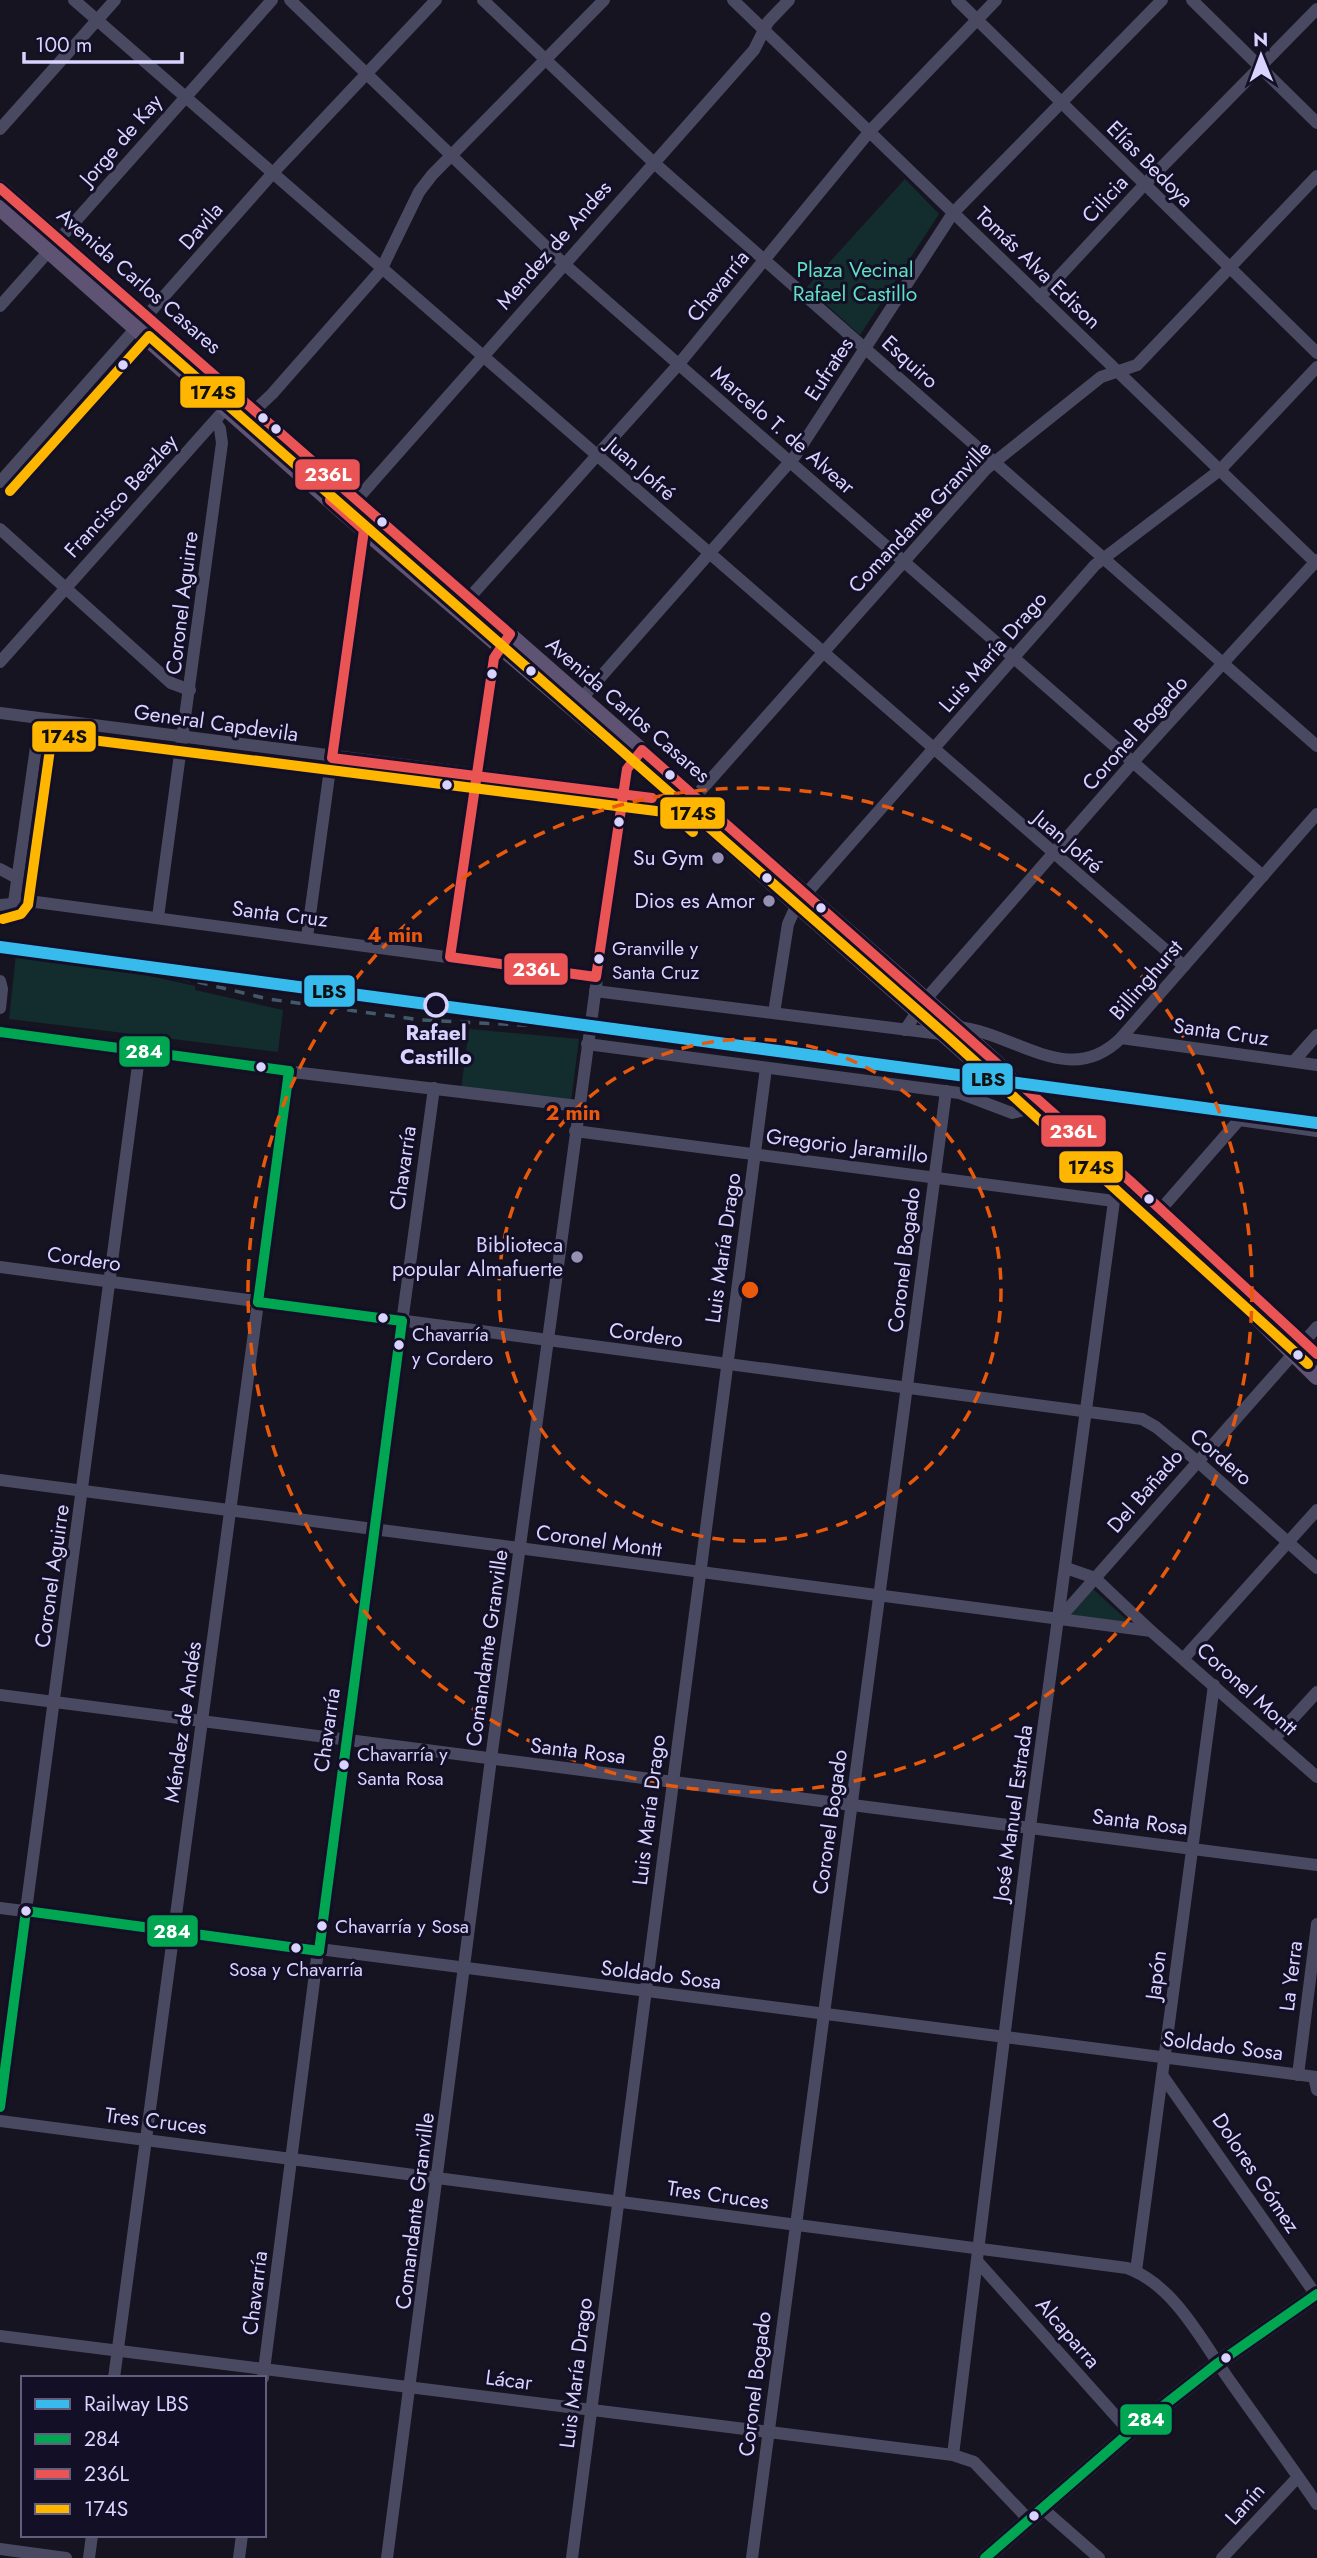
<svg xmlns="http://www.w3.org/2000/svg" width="1317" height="2558" viewBox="0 0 1317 2558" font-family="Jost,sans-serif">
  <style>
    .green { fill: #132c2d }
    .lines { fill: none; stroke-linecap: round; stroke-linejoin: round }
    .minor { stroke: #4a4962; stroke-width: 12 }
    .major { stroke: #5e5373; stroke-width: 16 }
    .rail { stroke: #43596b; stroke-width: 3.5; stroke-dasharray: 10 9; stroke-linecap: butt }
    .bus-1-casing { stroke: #130f26; stroke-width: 16 }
    .bus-2-casing { stroke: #130f26; stroke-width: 16 }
    .bus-3-casing { stroke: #130f26; stroke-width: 16 }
    .bus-1 { stroke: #00a651; stroke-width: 10 }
    .bus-2 { stroke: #eb5454; stroke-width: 10 }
    .bus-3 { stroke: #feb600; stroke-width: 10 }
    .rail-1-casing { stroke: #130f26; stroke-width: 18 }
    .rail-1 { stroke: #37bbed; stroke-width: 12 }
    .ring { fill: none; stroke: #e8590c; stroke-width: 3.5; stroke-dasharray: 12 9 }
    .bus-dot { fill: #d9d4ff; stroke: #130f26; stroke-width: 2.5 }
    .poi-dot { fill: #9591b1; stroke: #130f26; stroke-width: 2.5 }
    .stop-dot { fill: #130f26; stroke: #d9d4ff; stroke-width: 3.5 }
    .labels { text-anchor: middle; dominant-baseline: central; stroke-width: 6; stroke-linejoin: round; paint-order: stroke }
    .bus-label { font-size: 19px; fill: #d9d4ff; stroke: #130f26; text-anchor: start }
    .street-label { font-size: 21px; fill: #d9d4ff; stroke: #130f26 }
    .park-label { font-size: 21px; fill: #5fe0c0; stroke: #130f26 }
    .poi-label { font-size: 21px; fill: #d9d4ff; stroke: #130f26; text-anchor: end }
    .stop-label { font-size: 21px; font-weight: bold; fill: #d9d4ff; stroke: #130f26 }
    .centre { fill: #e8590c; stroke: #130f26; stroke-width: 3.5 }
    .ring-label { font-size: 21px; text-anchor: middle; font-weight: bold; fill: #e8590c; stroke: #130f26; stroke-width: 6; stroke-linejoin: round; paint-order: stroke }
    .line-badge { stroke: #130f26; stroke-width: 2.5 }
    .badge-label { font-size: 19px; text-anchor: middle; font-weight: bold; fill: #fff }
    .pale-badge-label { font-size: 19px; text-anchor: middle; font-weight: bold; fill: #111 }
  </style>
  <rect width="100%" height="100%" fill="#161421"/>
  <g class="green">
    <polygon points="905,179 939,214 860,335 807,287"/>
    <polygon points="16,954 127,971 195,986 195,990 283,1010 278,1052 9,1019"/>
    <polygon points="469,1029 579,1039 571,1102 461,1089"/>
    <polygon points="1092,1588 1129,1622 1070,1616"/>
  </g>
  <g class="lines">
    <g class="minor">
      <polyline points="74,0 1184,966"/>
      <polyline points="290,0 564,264 1263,876"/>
      <polyline points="483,0 653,162 1317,746"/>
      <polyline points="733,0 1317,564"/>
      <polyline points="957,0 1317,353"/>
      <polyline points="1192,0 1317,123"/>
      <polyline points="0,129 115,0"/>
      <polyline points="1040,297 1144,185 1317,9"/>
      <polyline points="0,306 272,0"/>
      <polyline points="0,482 272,174 436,0"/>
      <polyline points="352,505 754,50 768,22 789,0"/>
      <polyline points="0,529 171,683 190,690"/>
      <polyline points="470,597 678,365 870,131 996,0"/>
      <polyline points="0,662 227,407 255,410 272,394 381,270 419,192 432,175 604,0"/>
      <polyline points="583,697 795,456 953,213 1162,0"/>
      <polyline points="0,713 678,800"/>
      <polyline points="695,797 986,469 1101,377 1137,365 1317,176"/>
      <polyline points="0,869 17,878"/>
      <polyline points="14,902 40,719"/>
      <polyline points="0,905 36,902 596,977"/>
      <polyline points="158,917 222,443 220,429 215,421"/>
      <polyline points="307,937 360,549 368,526"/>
      <polyline points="450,957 494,658 504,641"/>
      <polyline points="0,981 2,989 0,1008"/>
      <polyline points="595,991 941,1034"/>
      <polyline points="774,1013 788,924 797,904 1095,565 1220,470 1317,367"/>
      <path d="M 957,1027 C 1015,1032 1069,1090 1121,1038 L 1317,814"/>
      <polyline points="905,1030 925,1000 1133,762 1317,560"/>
      <polyline points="0,1032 268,1069 578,1106"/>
      <polyline points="1121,1038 1317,1065"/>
      <polyline points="587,1044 959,1093 1012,1113 1028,1109"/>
      <polyline points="1294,1061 1317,1035"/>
      <polyline points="575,1131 1114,1201"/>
      <polyline points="1155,1216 1239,1120 1317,1131"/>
      <polyline points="0,1267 1142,1419 1156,1427 1197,1461 1317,1568"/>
      <polyline points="0,1480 1151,1631"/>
      <polyline points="1066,1568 1095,1578 1151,1631 1317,1777"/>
      <polyline points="1059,1619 1317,1327"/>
      <polyline points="1184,1658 1317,1510"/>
      <polyline points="0,1695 1317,1865"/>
      <polyline points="1274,1739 1317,1692"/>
      <polyline points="0,1908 1317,2077"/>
      <polyline points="1162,2075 1316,2295"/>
      <polyline points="1298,2075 1317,1924"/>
      <polyline points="1314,2077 1317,2090"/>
      <polyline points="0,2107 140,1050"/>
      <path d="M 0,2121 L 1127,2268 C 1175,2285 1203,2343 1230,2381 C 1259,2422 1289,2463 1317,2504"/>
      <polyline points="977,2261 1130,2432"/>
      <polyline points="1136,2271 1214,1685"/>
      <polyline points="0,2336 953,2455 974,2462 1029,2520"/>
      <polyline points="114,2378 289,1071"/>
      <polyline points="263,2378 345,1740 434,1088"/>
      <polyline points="953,2455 1030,1827 1114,1201 1124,1187"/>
      <polyline points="1042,2508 1099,2558"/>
      <polyline points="0,2549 66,2558"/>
      <polyline points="89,2558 92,2535"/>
      <polyline points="239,2558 242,2535"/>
      <polyline points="387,2558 491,1759 622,795 627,769 637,755"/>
      <polyline points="572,2558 766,1068"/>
      <polyline points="752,2558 946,1091"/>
      <polyline points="1222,2558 1298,2477"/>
    </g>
    <g class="major">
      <polyline points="0,188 957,1027 1317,1354"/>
      <polyline points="0,208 344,513 633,760 1028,1109 1229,1290 1317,1377"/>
      <polyline points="985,2558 1130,2432 1218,2363 1317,2294"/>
    </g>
    <g class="rail">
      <polyline points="0,942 60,954"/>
      <polyline points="124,964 268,999 421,1020 622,1030"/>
    </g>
    <g class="bus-1-casing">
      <g id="bus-1">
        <polyline points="0,1032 289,1071"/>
        <polyline points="258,1302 289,1071"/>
        <polyline points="258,1302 402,1321"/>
        <polyline points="26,1911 319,1951"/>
        <polyline points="319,1951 402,1321"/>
        <polyline points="0,2107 26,1911"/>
        <polyline points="985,2558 1130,2432 1218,2363 1317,2294"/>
      </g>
    </g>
    <g class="bus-2-casing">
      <g id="bus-2">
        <polyline points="0,188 510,634 494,658 450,957 596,977 627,769 642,750 1130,1181 1317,1354"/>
        <polyline points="330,500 364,530 332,758 652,798"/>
      </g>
    </g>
    <g class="bus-3-casing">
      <g id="bus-3">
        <polyline points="10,491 149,336 948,1037 1308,1364"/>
        <polyline points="3,919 21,914 28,905 52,735 672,813 693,832"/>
      </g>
    </g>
    <use href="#bus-1" class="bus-1"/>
    <use href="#bus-2" class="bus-2"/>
    <use href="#bus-3" class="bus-3"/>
    <g class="rail-1-casing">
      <polyline id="rail-1" points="0,947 1317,1123"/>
    </g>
    <use href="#rail-1" class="rail-1"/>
  </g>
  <g class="ring">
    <circle cx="750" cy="1290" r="251"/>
    <circle cx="750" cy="1290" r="502"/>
  </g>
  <g class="bus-dot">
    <circle cx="123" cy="365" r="6"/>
    <circle cx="263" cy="418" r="6"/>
    <circle cx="276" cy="429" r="6"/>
    <circle cx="382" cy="522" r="6"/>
    <circle cx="531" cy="671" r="6"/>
    <circle cx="492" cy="674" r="6"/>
    <circle cx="670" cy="775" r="6"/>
    <circle cx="447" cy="785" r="6"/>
    <circle cx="619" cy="822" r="6"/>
    <circle cx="767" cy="878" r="6"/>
    <circle cx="821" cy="908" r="6"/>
    <circle cx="599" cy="959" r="6"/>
    <circle cx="261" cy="1067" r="6"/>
    <circle cx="1149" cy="1199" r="6"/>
    <circle cx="383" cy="1318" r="6"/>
    <circle cx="399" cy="1345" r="6"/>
    <circle cx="1298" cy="1355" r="6"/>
    <circle cx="344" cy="1765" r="6"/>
    <circle cx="26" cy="1911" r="6"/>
    <circle cx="322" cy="1926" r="6"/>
    <circle cx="296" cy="1948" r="6"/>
    <circle cx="1226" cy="2358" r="6"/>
    <circle cx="1034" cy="2516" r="6"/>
  </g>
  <g class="poi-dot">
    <circle cx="718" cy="858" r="7"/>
    <circle cx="769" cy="901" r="7"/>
    <circle cx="577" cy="1257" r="7"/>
  </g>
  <circle class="stop-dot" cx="436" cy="1005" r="11"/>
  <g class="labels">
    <g class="bus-label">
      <text x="612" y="948">Granville y<tspan x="612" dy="24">Santa Cruz</tspan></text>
      <text x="412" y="1334">Chavarría<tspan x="412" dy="24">y Cordero</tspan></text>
      <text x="357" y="1754">Chavarría y<tspan x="357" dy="24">Santa Rosa</tspan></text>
      <text x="335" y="1926">Chavarría y Sosa</text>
      <text x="296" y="1969" text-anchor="middle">Sosa y Chavarría</text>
    </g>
    <g class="street-label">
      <text transform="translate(121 140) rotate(-49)">Jorge de Kay</text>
      <text transform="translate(1150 164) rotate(45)">Elías Bedoya</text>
      <text transform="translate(1105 199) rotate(-47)">Cilicia</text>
      <text transform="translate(201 226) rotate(-49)">Davila</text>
      <text transform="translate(554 245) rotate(-49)">Mendez de Andes</text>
      <text transform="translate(1038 268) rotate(44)">Tomás Alva Edison</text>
      <text transform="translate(139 281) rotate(41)">Avenida Carlos Casares</text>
      <text transform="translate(718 286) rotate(-51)">Chavarría</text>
      <text transform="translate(910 362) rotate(42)">Esquiro</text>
      <text transform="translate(829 369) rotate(-57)">Eufrates</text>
      <text transform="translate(783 430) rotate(41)">Marcelo T. de Alvear</text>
      <text transform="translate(641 469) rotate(41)">Juan Jofré</text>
      <text transform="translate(121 496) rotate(-48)">Francisco Beazley</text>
      <text transform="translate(920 517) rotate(-47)">Comandante Granville</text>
      <text transform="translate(182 603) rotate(-83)">Coronel Aguirre</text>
      <text transform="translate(993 652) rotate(-49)">Luis María Drago</text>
      <text transform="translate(628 710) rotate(41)">Avenida Carlos Casares</text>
      <text transform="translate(216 723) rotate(8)">General Capdevila</text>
      <text transform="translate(1135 733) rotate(-48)">Coronel Bogado</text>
      <text transform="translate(1068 842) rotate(41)">Juan Jofré</text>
      <text transform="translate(280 914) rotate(7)">Santa Cruz</text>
      <text transform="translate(1146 980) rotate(-49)">Billinghurst</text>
      <text transform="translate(1221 1032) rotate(8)">Santa Cruz</text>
      <text transform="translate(847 1146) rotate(7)">Gregorio Jaramillo</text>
      <text transform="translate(403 1168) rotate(-82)">Chavarría</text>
      <text transform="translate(723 1248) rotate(-82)">Luis María Drago</text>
      <text transform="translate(84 1259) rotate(8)">Cordero</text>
      <text transform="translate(904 1260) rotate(-83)">Coronel Bogado</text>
      <text transform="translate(646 1335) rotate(8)">Cordero</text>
      <text transform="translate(1221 1457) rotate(41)">Cordero</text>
      <text transform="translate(1145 1491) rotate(-49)">Del Bañado</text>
      <text transform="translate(599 1541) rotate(8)">Coronel Montt</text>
      <text transform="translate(52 1576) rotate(-82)">Coronel Aguirre</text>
      <text transform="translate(487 1648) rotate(-82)">Comandante Granville</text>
      <text transform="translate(1247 1689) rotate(42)">Coronel Montt</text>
      <text transform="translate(183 1722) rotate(-82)">Méndez de Andés</text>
      <text transform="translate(327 1730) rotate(-82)">Chavarría</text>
      <text transform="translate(578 1751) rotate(7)">Santa Rosa</text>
      <text transform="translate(649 1810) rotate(-83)">Luis María Drago</text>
      <text transform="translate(1013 1813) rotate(-82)">José Manuel Estrada</text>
      <text transform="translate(830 1822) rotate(-82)">Coronel Bogado</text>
      <text transform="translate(1140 1822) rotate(7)">Santa Rosa</text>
      <text transform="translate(661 1975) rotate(7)">Soldado Sosa</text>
      <text transform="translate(1156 1975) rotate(-83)">Japón</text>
      <text transform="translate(1291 1976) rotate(-83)">La Yerra</text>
      <text transform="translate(1223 2046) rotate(7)">Soldado Sosa</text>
      <text transform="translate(156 2121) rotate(7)">Tres Cruces</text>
      <text transform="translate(1256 2173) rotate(56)">Dolores Gómez</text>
      <text transform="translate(718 2195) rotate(8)">Tres Cruces</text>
      <text transform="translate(415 2211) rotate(-83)">Comandante Granville</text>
      <text transform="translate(255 2293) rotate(-83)">Chavarría</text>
      <text transform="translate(1068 2333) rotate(49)">Alcaparra</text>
      <text transform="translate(576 2373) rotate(-83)">Luis María Drago</text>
      <text transform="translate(509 2380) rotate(7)">Lácar</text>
      <text transform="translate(755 2384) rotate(-83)">Coronel Bogado</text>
      <text transform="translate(1245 2504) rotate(-48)">Lanín</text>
    </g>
    <g class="park-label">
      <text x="855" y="270">Plaza Vecinal<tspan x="855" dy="24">Rafael Castillo</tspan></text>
    </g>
    <g class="poi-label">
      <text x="704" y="858">Su Gym</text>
      <text x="755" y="901">Dios es Amor</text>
      <text x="563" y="1245">Biblioteca<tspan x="563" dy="24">popular Almafuerte</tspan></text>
    </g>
    <g class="stop-label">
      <text x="436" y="1033">Rafael<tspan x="436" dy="24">Castillo</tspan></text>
    </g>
  </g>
  <circle cx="750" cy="1290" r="10" class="centre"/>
  <g class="ring-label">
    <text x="395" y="942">4 min</text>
    <text x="573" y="1120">2 min</text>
  </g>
  <g class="line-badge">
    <rect x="179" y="375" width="67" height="34" rx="7" fill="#feb600"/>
    <rect x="294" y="458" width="67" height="33" rx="7" fill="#eb5454"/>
    <rect x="31" y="720" width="66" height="33" rx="7" fill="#feb600"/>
    <rect x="659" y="796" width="67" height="34" rx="7" fill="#feb600"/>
    <rect x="503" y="952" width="66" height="34" rx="7" fill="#eb5454"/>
    <rect x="303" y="974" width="53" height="34" rx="7" fill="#37bbed"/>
    <rect x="118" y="1035" width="53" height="33" rx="7" fill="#00a651"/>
    <rect x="961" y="1062" width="53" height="34" rx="7" fill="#37bbed"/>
    <rect x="1040" y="1114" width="67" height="34" rx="7" fill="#eb5454"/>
    <rect x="1058" y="1150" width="66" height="34" rx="7" fill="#feb600"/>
    <rect x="146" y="1914" width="53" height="34" rx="7" fill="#00a651"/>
    <rect x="1119" y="2403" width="54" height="33" rx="7" fill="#00a651"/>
  </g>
  <g class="badge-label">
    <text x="328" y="481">236L</text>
    <text x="536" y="976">236L</text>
    <text x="144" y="1058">284</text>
    <text x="1073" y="1138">236L</text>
    <text x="172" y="1938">284</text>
    <text x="1146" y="2426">284</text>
  </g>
  <g class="pale-badge-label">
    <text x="213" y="399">174S</text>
    <text x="64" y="743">174S</text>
    <text x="693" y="820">174S</text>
    <text x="329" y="998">LBS</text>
    <text x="988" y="1086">LBS</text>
    <text x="1091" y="1174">174S</text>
  </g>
  <rect x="21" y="2376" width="245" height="161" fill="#130f26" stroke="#625e7d" stroke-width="2"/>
  <rect x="35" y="2399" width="35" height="10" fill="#37bbed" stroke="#625e7d" stroke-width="2"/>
  <text x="84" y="2411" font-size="21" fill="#d9d4ff">Railway LBS</text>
  <rect x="35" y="2434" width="35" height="10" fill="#00a651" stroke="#625e7d" stroke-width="2"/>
  <text x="84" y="2446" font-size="21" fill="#d9d4ff">284</text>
  <rect x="35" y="2469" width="35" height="10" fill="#eb5454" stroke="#625e7d" stroke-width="2"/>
  <text x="84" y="2481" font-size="21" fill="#d9d4ff">236L</text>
  <rect x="35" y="2504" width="35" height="10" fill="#feb600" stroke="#625e7d" stroke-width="2"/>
  <text x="84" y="2516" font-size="21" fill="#d9d4ff">174S</text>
  <g transform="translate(1261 56) rotate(359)" stroke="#130f26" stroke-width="5" paint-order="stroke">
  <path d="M0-5L12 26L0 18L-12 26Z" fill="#d9d4ff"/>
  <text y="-10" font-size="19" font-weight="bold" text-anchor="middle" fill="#d9d4ff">N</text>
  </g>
  <path d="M24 52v10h158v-10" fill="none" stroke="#d9d4ff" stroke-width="3.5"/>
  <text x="35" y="52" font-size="21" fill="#d9d4ff" stroke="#130f26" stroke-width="5" paint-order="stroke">100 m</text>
</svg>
